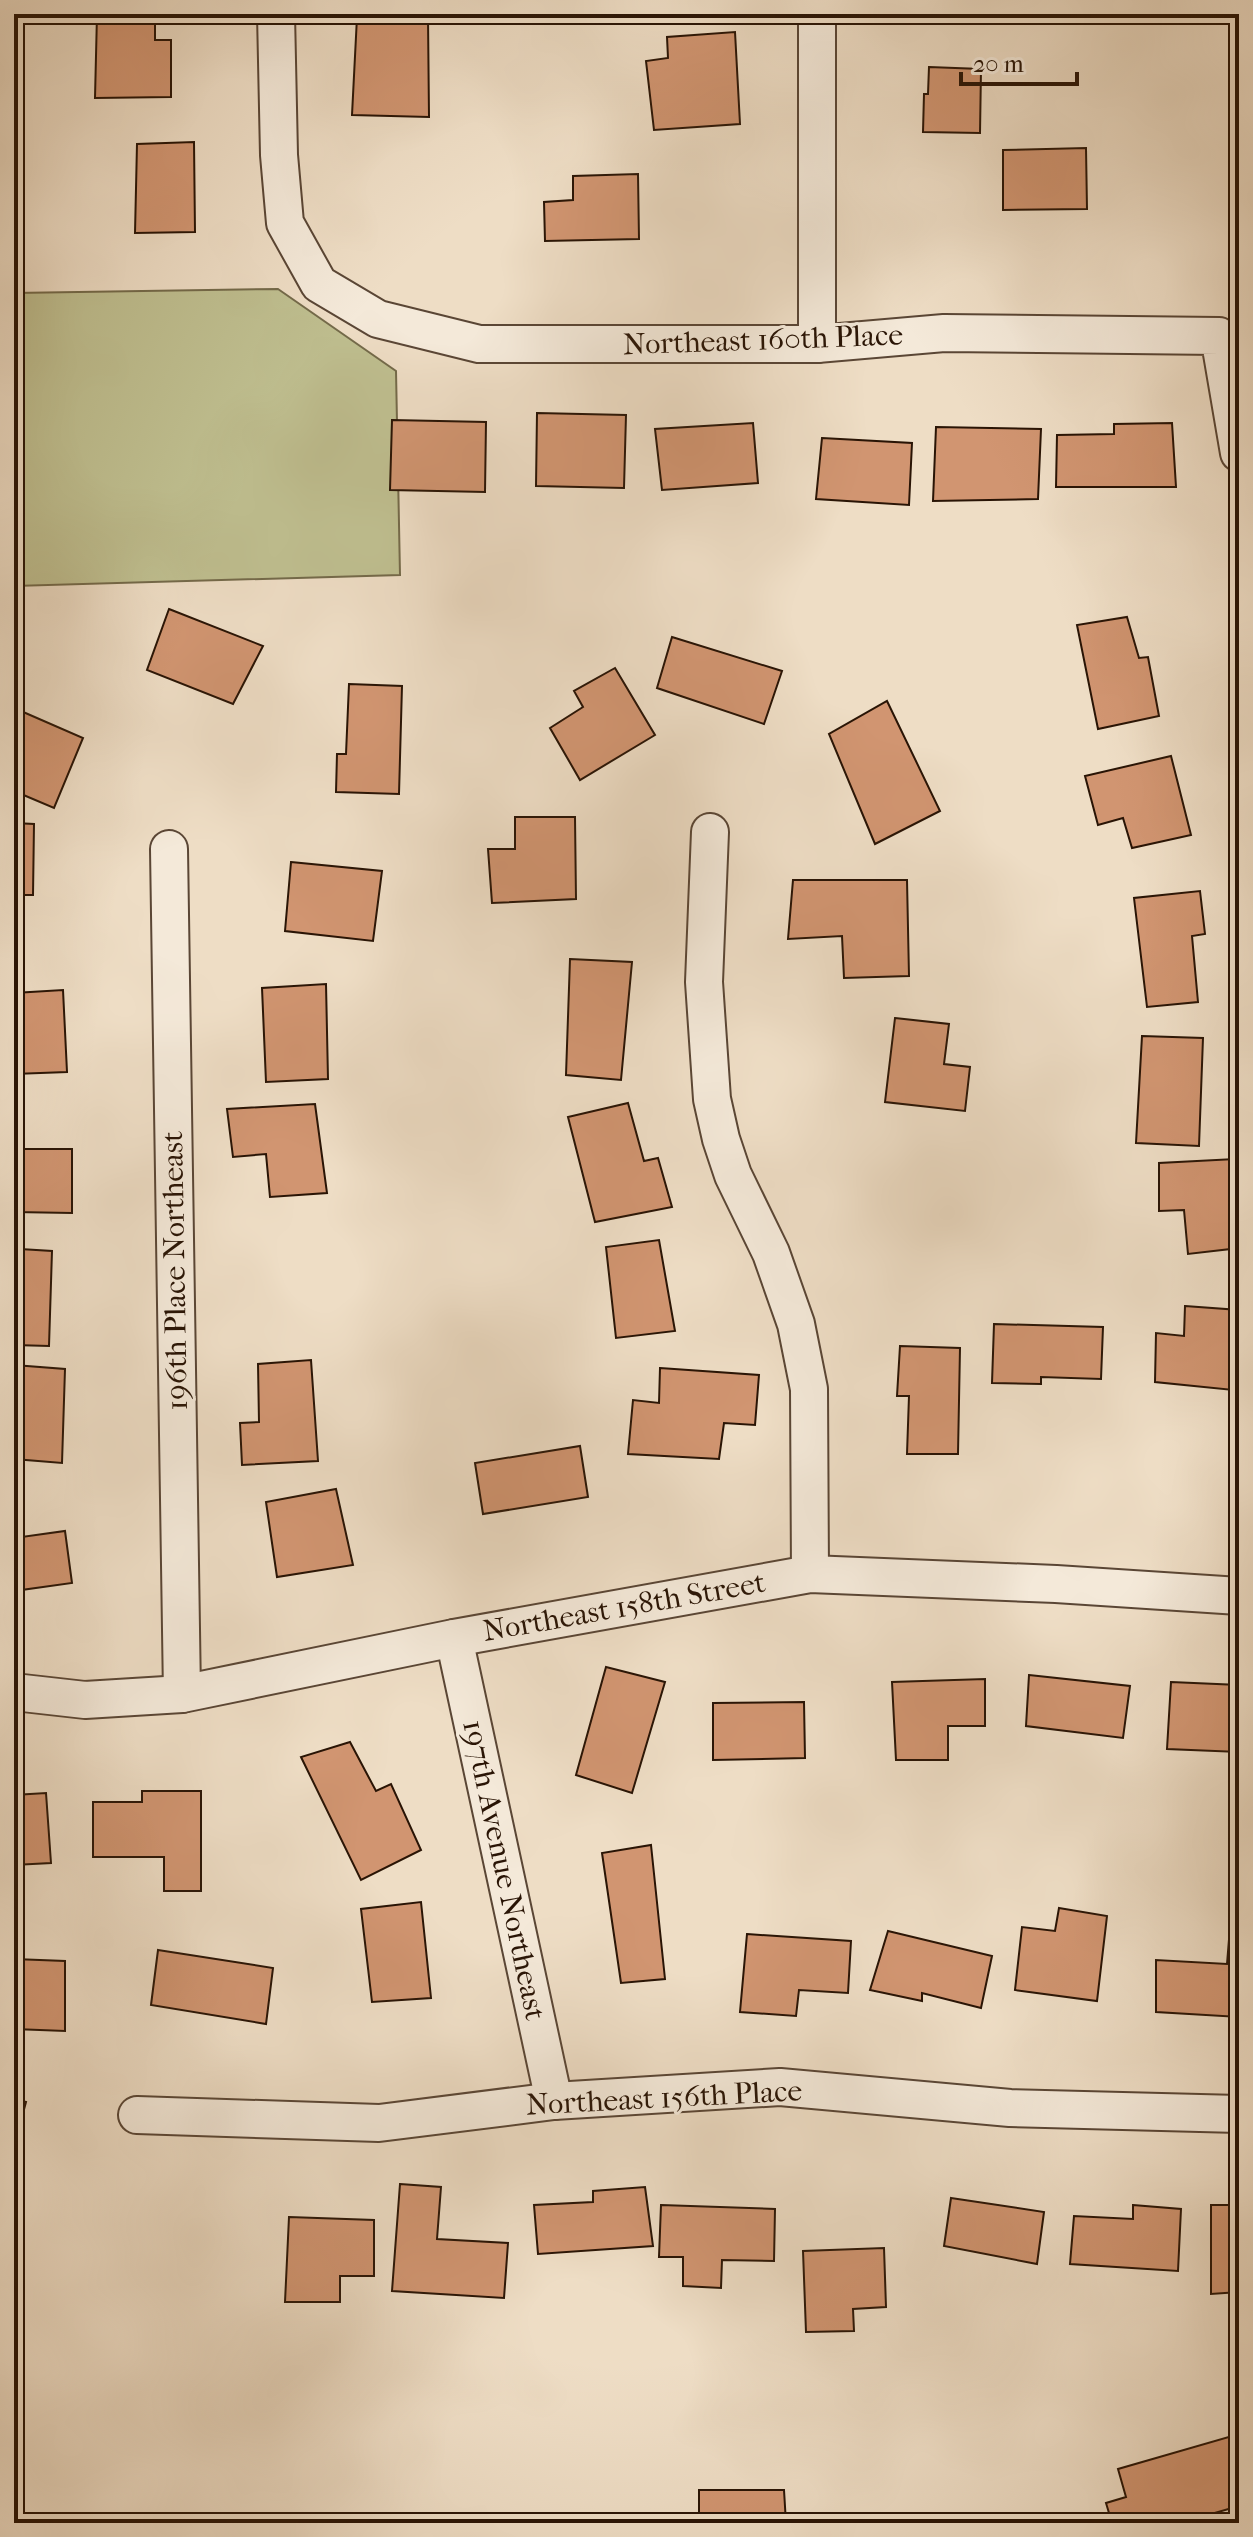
<svg xmlns="http://www.w3.org/2000/svg" width="1253" height="2537" viewBox="0 0 1253 2537" font-family="'IM FELL French Canon',serif">
  <style>
    .green { fill: #bfbf90; stroke: #746a4a; stroke-width: 2 }
    .building { fill: #d19571; stroke: #291405; stroke-width: 2 }
    .lines { fill: none; stroke-linecap: round; stroke-linejoin: round }
    .minor-casing { stroke: #5a4635; stroke-width: 40 }
    .minor { stroke: #f4e9d9; stroke-width: 36 }
    .labels { text-anchor: middle; dominant-baseline: central; stroke-width: 6; stroke-linejoin: round; paint-order: stroke }
    .street-label { font-size: 30px; fill: #291405; stroke: #f4e9d9 }
  </style>
  <rect width="100%" height="100%" fill="#eeddc5"/>
  <filter id="stains"><feTurbulence type="fractalNoise" baseFrequency=".0025" numOctaves="4"/><feColorMatrix values="0 0 0 0 .2 0 0 0 0 .09 0 0 0 0 .02 0 0 0 .5 -.17"/></filter>
  <radialGradient id="worn" r=".72"><stop offset=".6" stop-color="#630" stop-opacity="0"/><stop offset="1" stop-color="#630" stop-opacity=".3"/></radialGradient>
  <polygon class="green" points="278,289 396,371 400,575 14,586 14,293"/>
  <g class="building">
    <polygon points="97,14 155,14 155,40 171,40 171,97 95,98"/>
    <polygon points="357,17 428,17 429,117 352,115"/>
    <polygon points="735,32 740,124 654,130 646,61 668,58 667,37"/>
    <polygon points="929,67 981,69 980,133 923,132 924,94 928,94"/>
    <polygon points="194,142 195,232 135,233 137,144"/>
    <polygon points="1086,148 1087,209 1003,210 1003,150"/>
    <polygon points="638,174 639,239 545,241 544,202 573,200 573,176"/>
    <polygon points="537,413 626,415 624,488 536,486"/>
    <polygon points="392,420 486,422 485,492 390,490"/>
    <polygon points="753,423 758,483 662,490 655,429"/>
    <polygon points="1172,423 1176,487 1056,487 1057,435 1114,434 1114,424"/>
    <polygon points="936,427 1041,429 1038,499 933,501"/>
    <polygon points="822,438 912,443 909,505 816,499"/>
    <polygon points="169,609 263,646 233,704 147,670"/>
    <polygon points="1127,617 1139,658 1148,657 1159,716 1098,729 1077,625"/>
    <polygon points="672,637 782,671 764,724 657,688"/>
    <polygon points="615,668 655,735 580,780 550,728 583,707 574,691"/>
    <polygon points="349,684 402,686 399,794 336,792 337,754 346,754"/>
    <polygon points="887,701 940,811 875,844 829,734"/>
    <polygon points="14,708 83,738 54,808 14,791"/>
    <polygon points="1171,756 1191,835 1132,848 1123,818 1098,825 1085,776"/>
    <polygon points="515,817 575,817 576,899 492,903 488,849 515,849"/>
    <polygon points="14,823 34,824 33,895 14,895"/>
    <polygon points="291,862 382,871 373,941 285,931"/>
    <polygon points="793,880 907,880 909,976 844,978 842,936 788,939"/>
    <polygon points="1200,891 1205,934 1192,936 1198,1002 1147,1007 1134,898"/>
    <polygon points="570,959 632,962 621,1080 566,1075"/>
    <polygon points="326,984 328,1079 266,1082 262,988"/>
    <polygon points="63,990 67,1072 14,1074 14,993"/>
    <polygon points="895,1018 949,1024 944,1064 970,1067 965,1111 885,1102"/>
    <polygon points="1142,1036 1203,1038 1199,1146 1136,1143"/>
    <polygon points="628,1103 644,1161 658,1158 672,1207 595,1222 568,1117"/>
    <polygon points="315,1104 327,1193 270,1197 266,1154 233,1157 227,1109"/>
    <polygon points="14,1149 72,1149 72,1213 14,1212"/>
    <polygon points="1235,1159 1239,1192 1239,1248 1188,1254 1184,1210 1159,1211 1159,1163"/>
    <polygon points="659,1240 675,1331 616,1338 606,1247"/>
    <polygon points="20,1249 52,1251 49,1346 14,1345 14,1267 20,1267"/>
    <polygon points="1185,1306 1239,1310 1239,1336 1233,1390 1155,1382 1156,1333 1184,1336"/>
    <polygon points="994,1324 1103,1327 1101,1379 1041,1377 1041,1384 992,1383"/>
    <polygon points="900,1346 960,1348 958,1454 907,1454 909,1396 897,1396"/>
    <polygon points="311,1360 318,1461 242,1465 240,1423 259,1422 258,1364"/>
    <polygon points="14,1365 65,1369 62,1463 14,1459"/>
    <polygon points="660,1368 759,1375 755,1425 724,1423 719,1459 628,1454 633,1400 659,1403"/>
    <polygon points="580,1446 588,1497 483,1514 475,1463"/>
    <polygon points="336,1489 353,1565 277,1577 266,1502"/>
    <polygon points="65,1531 72,1583 14,1591 14,1538"/>
    <polygon points="606,1667 665,1682 632,1793 576,1775"/>
    <polygon points="1029,1675 1130,1686 1123,1738 1026,1726"/>
    <polygon points="985,1679 985,1726 948,1726 948,1760 896,1760 892,1682"/>
    <polygon points="1171,1682 1239,1685 1239,1752 1167,1749"/>
    <polygon points="804,1702 805,1758 713,1760 713,1703"/>
    <polygon points="350,1742 376,1791 391,1784 421,1850 361,1880 301,1757"/>
    <polygon points="142,1791 201,1791 201,1891 164,1891 164,1857 93,1857 93,1802 142,1802"/>
    <polygon points="46,1793 51,1863 14,1865 14,1795"/>
    <polygon points="651,1845 665,1979 621,1983 602,1853"/>
    <polygon points="421,1902 431,1998 372,2002 361,1909"/>
    <polygon points="1059,1908 1107,1916 1097,2001 1015,1990 1022,1927 1055,1931"/>
    <polygon points="1230,1927 1239,1927 1239,2017 1156,2012 1156,1960 1227,1964"/>
    <polygon points="888,1931 992,1956 981,2008 922,1993 922,2001 870,1990"/>
    <polygon points="747,1934 851,1941 848,1993 799,1990 796,2016 740,2012"/>
    <polygon points="158,1950 273,1968 266,2024 151,2005"/>
    <polygon points="14,1959 65,1961 65,2031 14,2029"/>
    <polygon points="14,2099 26,2102 14,2147"/>
    <polygon points="400,2184 441,2187 437,2239 508,2243 504,2298 392,2291"/>
    <polygon points="645,2187 653,2246 538,2254 534,2205 593,2202 593,2191"/>
    <polygon points="951,2198 1044,2212 1037,2264 944,2246"/>
    <polygon points="661,2205 775,2209 774,2261 722,2260 721,2288 683,2286 683,2257 659,2257"/>
    <polygon points="1133,2205 1181,2209 1178,2271 1070,2264 1074,2216 1133,2219"/>
    <polygon points="1211,2205 1239,2205 1239,2292 1211,2294"/>
    <polygon points="289,2217 374,2220 374,2276 340,2276 340,2302 285,2302"/>
    <polygon points="884,2248 886,2307 853,2309 854,2331 806,2332 803,2251"/>
    <polygon points="1239,2434 1239,2506 1180,2523 1112,2523 1106,2503 1126,2497 1118,2469"/>
    <polygon points="699,2490 784,2490 786,2523 699,2523"/>
  </g>
  <g class="lines">
    <g class="minor-casing">
      <g id="minor">
        <polyline points="276,14 279,155 285,223 319,284 378,319 479,344 817,344 944,333 1219,336 1239,453"/>
        <polyline points="817,14 817,344"/>
        <polyline points="710,832 704,982 712,1099 721,1139 733,1175 771,1253 796,1324 809,1389 810,1574"/>
        <polyline points="169,849 182,1694"/>
        <polyline points="454,1638 554,2101"/>
        <polyline points="14,1692 85,1700 182,1694 454,1638 810,1574 1056,1584 1239,1596"/>
        <polyline points="137,2115 379,2123 554,2101 780,2087 1010,2108 1239,2114"/>
      </g>
    </g>
    <use href="#minor" class="minor"/>
  </g>
  <g class="labels">
    <g class="street-label">
      <text transform="translate(763 340) rotate(-2)">Northeast 160th Place</text>
      <text transform="translate(175 1271) rotate(-91)">196th Place Northeast</text>
      <text transform="translate(624 1607) rotate(-10)">Northeast 158th Street</text>
      <text transform="translate(504 1870) rotate(78)">197th Avenue Northeast</text>
      <text transform="translate(664 2098) rotate(-3)">Northeast 156th Place</text>
    </g>
  </g>
  <rect width="1253" height="2537" fill="none" stroke="#eeddc5" stroke-width="48"/>
  <rect x="16" y="16" width="1221" height="2505" fill="none" stroke="#291405" stroke-width="4"/>
  <rect x="24" y="24" width="1205" height="2489" fill="none" stroke="#291405" stroke-width="2"/>
  <path d="M961 72v12h116v-12" fill="none" stroke="#291405" stroke-width="4"/>
  <text x="973" y="72" font-size="24" fill="#291405" stroke="#f4e9d9" stroke-width="6" paint-order="stroke">20 m</text>
  <rect width="100%" height="100%" filter="url(#stains)"/>
  <rect width="100%" height="100%" fill="url(#worn)"/>
</svg>
